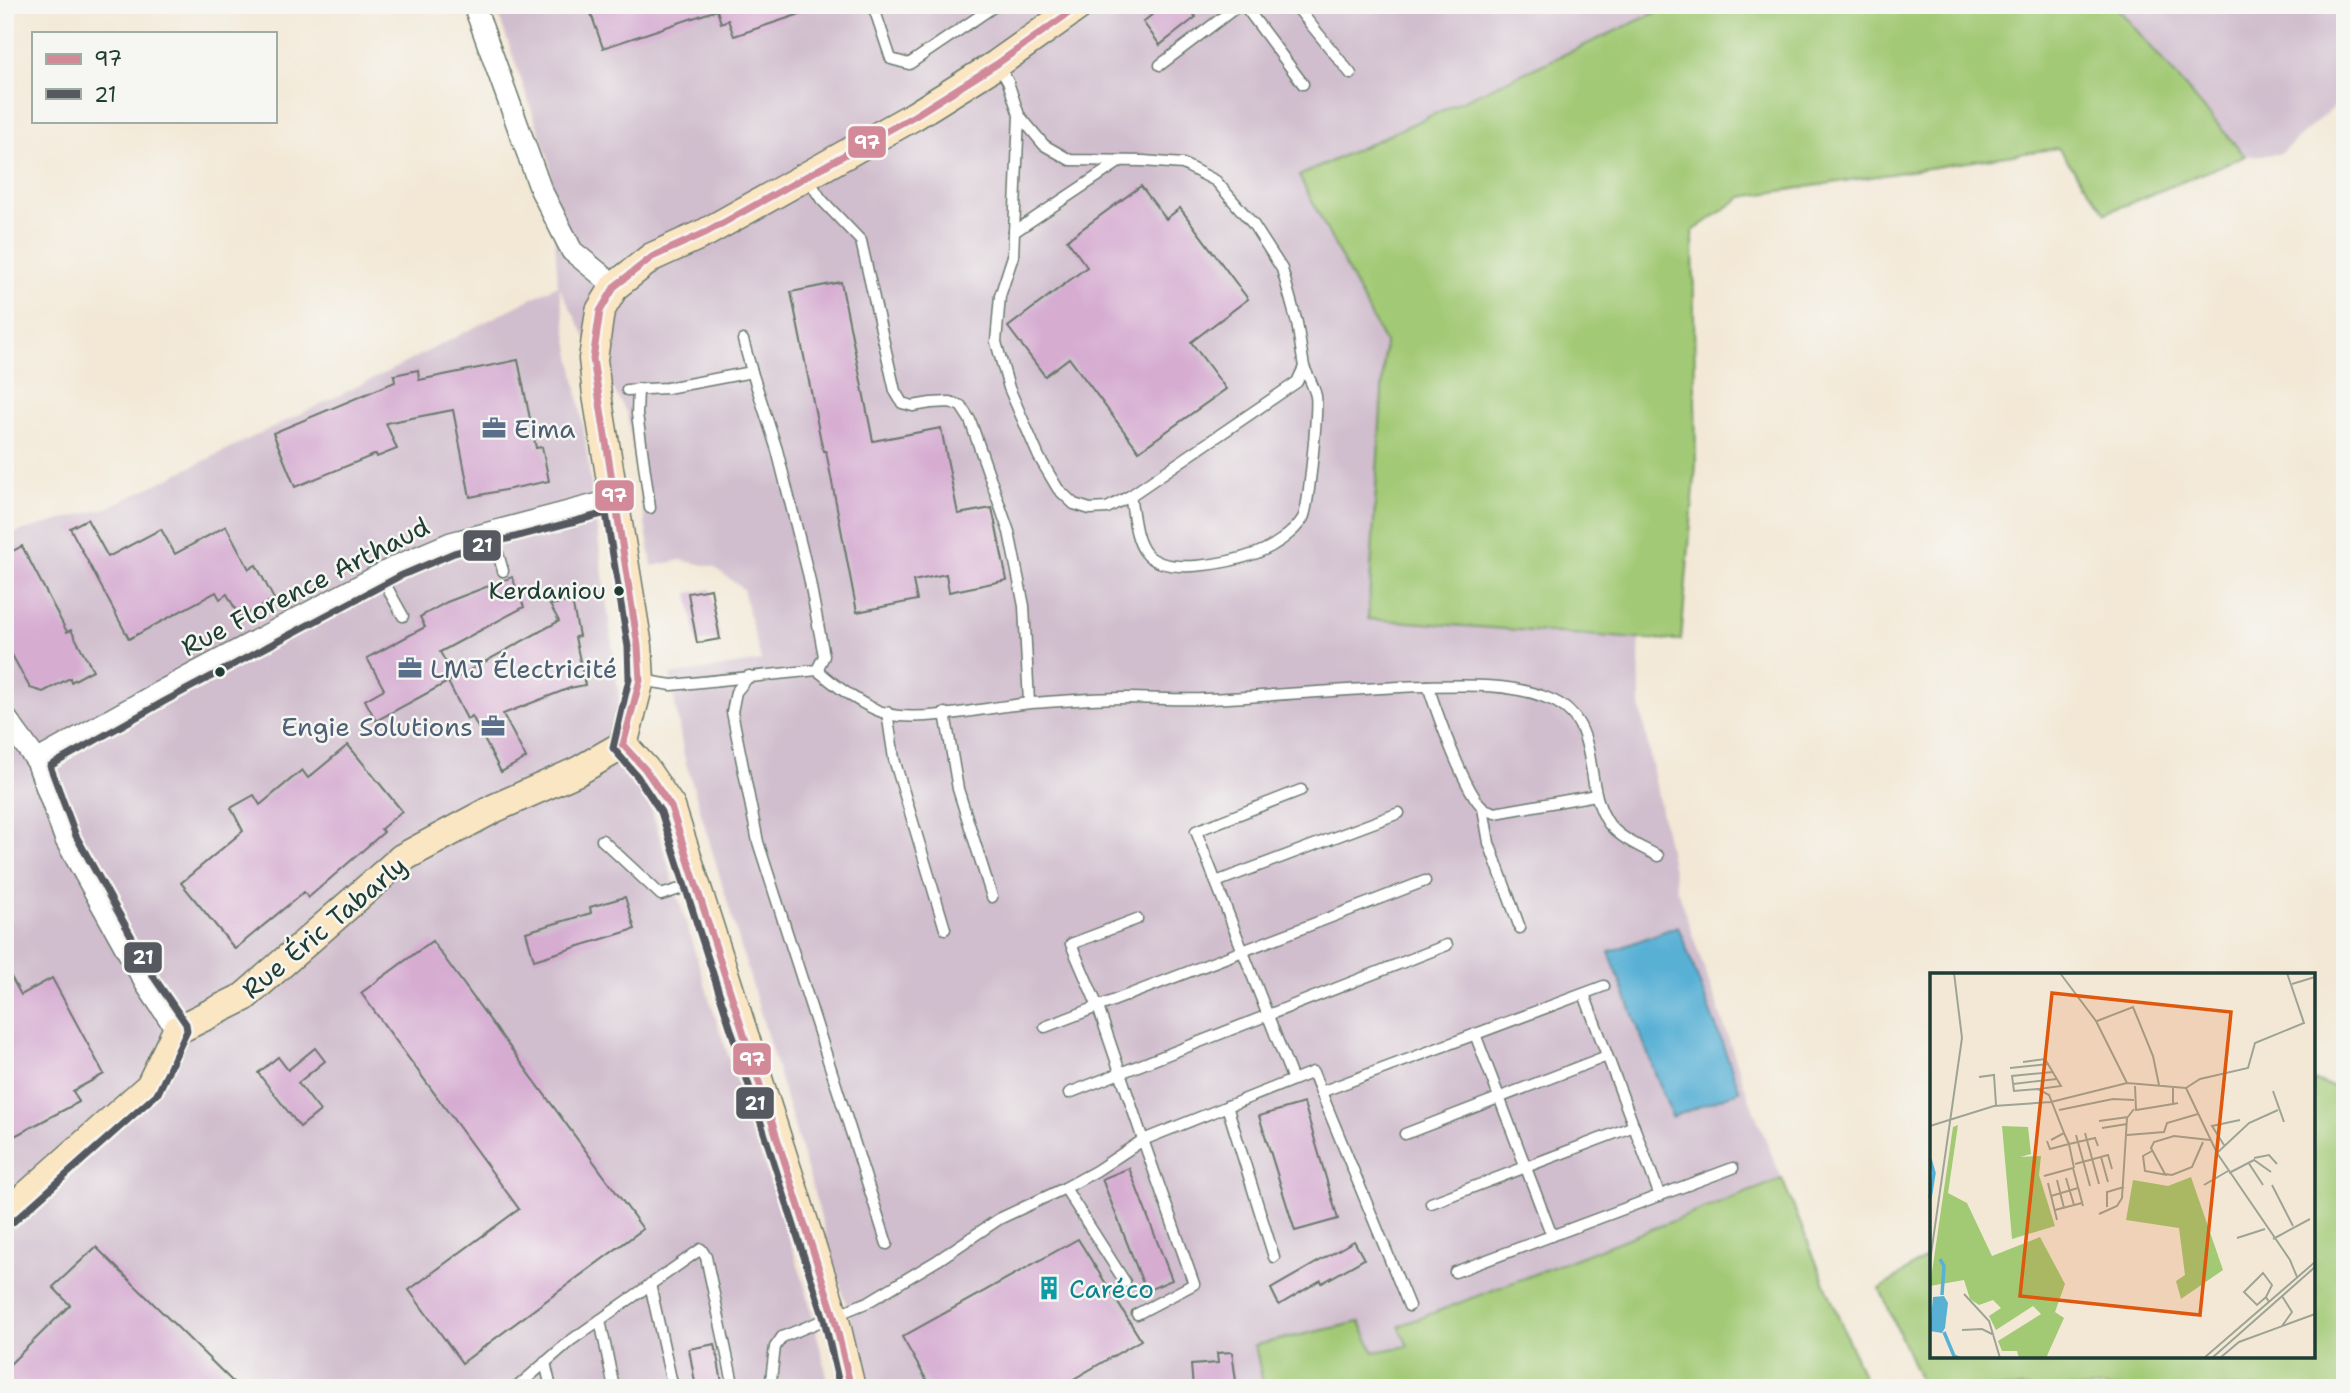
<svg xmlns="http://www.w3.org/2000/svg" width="2350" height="1393" viewBox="0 0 2350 1393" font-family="'Shantell Sans',sans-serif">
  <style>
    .industrial { fill: #d0bdcd }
    .green { fill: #a2c974; stroke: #608354; stroke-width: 2 }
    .water { fill: #58b0d5; stroke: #3c7684; stroke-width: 2 }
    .building { fill: #d6acd1 }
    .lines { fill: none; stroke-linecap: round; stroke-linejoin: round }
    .lane-casing { stroke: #69796d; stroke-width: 13 }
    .street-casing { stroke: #69796d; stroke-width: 24 }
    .secondary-casing { stroke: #69796d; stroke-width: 31 }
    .lane { stroke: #fff; stroke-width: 10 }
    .street { stroke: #fff; stroke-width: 21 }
    .secondary { stroke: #fbe6c4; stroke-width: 28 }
    .bus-1-casing { stroke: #f6f6f2; stroke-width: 12 }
    .bus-2-casing { stroke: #f6f6f2; stroke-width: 12 }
    .bus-1 { stroke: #d28a99; stroke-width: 7 }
    .bus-2 { stroke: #56595f; stroke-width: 7 }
    .bus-dot { fill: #1f3d34; stroke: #f6f6f2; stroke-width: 2.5 }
    .labels { text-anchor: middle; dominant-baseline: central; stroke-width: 5; stroke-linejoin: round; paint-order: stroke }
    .bus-label { font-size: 24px; fill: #1f3d34; stroke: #f6f6f2; text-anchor: end }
    .service-label { font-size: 26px; fill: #4e5e75; stroke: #f6f6f2; text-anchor: start }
    .street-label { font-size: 26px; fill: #1f3d34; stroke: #f6f6f2 }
    .culture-label { font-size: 26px; fill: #0d838f; stroke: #f6f6f2; text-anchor: start }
    .inset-river { fill: none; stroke: #58b0d5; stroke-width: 3.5 }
    .inset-road { fill: none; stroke: #9ea495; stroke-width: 2 }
    .view { fill: #de580e; fill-opacity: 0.15; stroke: #de580e; stroke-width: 3.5 }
    .inset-edge { fill: none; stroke: #1f3d34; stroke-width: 3.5 }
    .line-badge { stroke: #f6f6f2; stroke-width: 2.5 }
    .badge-label { font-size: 19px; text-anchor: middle; font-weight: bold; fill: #fff }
  </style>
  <rect width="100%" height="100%" fill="#f6f6f2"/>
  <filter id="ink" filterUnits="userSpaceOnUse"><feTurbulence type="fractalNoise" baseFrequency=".0143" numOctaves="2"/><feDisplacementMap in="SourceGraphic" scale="14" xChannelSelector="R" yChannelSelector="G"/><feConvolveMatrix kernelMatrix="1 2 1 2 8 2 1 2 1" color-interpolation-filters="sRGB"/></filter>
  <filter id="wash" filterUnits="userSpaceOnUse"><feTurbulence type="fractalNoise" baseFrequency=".00686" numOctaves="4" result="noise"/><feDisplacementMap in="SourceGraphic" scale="28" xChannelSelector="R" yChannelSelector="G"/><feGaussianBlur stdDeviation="1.57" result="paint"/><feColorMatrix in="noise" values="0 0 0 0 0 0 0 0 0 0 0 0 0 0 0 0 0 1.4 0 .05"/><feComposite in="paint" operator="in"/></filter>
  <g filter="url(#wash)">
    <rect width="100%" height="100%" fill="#f3e8d6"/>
    <g class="industrial">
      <polygon points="495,5 1672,5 1299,177 1385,343 1368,619 1639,639 1640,706 1677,890 1750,1101 1782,1179 1400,1325 1408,1346 1373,1352 1255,1345 1264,1388 865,1388 851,1322 814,1193 684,756 670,675 761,661 743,589 714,567 681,560 652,566 627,414 559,287 584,431 621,710 710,1001 806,1289 830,1388 5,1388 5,535 107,508 391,370 558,285 550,163"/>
      <polygon points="2115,5 2345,5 2345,97 2280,154 2245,156"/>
    </g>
    <g class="green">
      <polygon points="1672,5 2115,5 2245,156 2106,213 2058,148 1742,197 1693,231 1696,465 1681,640 1639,639 1368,619 1385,343 1299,176"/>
      <polygon points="2313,1081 2345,1089 2345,1388 1923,1388 1880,1289 1932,1253 1932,1356 2313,1356"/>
      <polygon points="1782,1179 1868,1388 1264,1388 1255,1345 1360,1322 1374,1352 1408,1346 1399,1326"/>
    </g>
    <polygon class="water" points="1678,926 1740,1091 1672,1117 1609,952"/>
    <g id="blocks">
      <g class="building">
        <polygon points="588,5 817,5 818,8 734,36 728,20 721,23 717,10 603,48"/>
        <polygon points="1164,5 1206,5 1194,15 1196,17 1160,45 1143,22"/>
        <polygon points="1141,186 1166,219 1180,208 1248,299 1191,342 1226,389 1139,451 1069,358 1045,376 1008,327 1087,267 1067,240"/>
        <polygon points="841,282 873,441 941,428 958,514 992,508 1007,580 949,592 946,574 913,581 917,600 857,612 826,451 823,451 791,292"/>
        <polygon points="518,360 536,448 542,447 549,481 470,497 453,410 386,423 397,449 377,457 376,454 295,487 273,433 395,382 394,375 418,370 419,380"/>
        <polygon points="87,519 108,557 161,529 175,554 226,526 249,569 256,565 274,599 240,618 227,594 220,599 216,592 129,639 70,528"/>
        <polygon points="22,546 67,632 71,630 93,670 71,682 70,678 43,692 30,688 5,642 5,555"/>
        <polygon points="512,577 524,607 440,652 455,678 376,721 365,700 384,689 367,658 425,627 420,617 447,602"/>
        <polygon points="711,589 720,639 697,643 688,593"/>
        <polygon points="572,601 579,636 575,637 585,685 570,688 503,714 526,758 501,772 472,716 467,719 448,682 559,621 550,605"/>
        <polygon points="348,745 402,811 381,829 384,832 308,898 304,892 235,949 181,883 243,831 231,808 254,795 260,805 302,770 308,778"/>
        <polygon points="625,897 635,929 534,960 526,932 591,913 590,907"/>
        <polygon points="432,941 643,1229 462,1363 409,1290 519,1209 361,993"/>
        <polygon points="5,966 21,995 52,978 104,1074 73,1091 79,1102 5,1141"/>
        <polygon points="315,1048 325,1061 298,1083 320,1111 300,1127 258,1073 278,1057 288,1070"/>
        <polygon points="1304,1103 1338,1219 1295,1231 1259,1116"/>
        <polygon points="1129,1168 1172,1280 1146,1291 1102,1179"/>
        <polygon points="1078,1239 1141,1340 1058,1388 931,1388 902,1337"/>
        <polygon points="1354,1241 1364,1259 1322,1283 1321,1280 1279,1305 1271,1289"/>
        <polygon points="96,1247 239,1388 5,1388 5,1369 70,1305 53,1287"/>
        <polygon points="715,1344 723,1388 696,1388 689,1349"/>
        <polygon points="1232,1352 1237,1388 1193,1388 1191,1365 1218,1363 1217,1353"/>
      </g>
    </g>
  </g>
  <g filter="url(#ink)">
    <use href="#blocks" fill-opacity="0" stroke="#69796d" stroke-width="2"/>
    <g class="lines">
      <g class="lane-casing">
        <g id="lane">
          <polyline points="873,5 891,59 909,64 996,5"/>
          <polyline points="1244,5 1303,84"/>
          <polyline points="1295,5 1351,74"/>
          <polyline points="1160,65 1239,5"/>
          <polyline points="999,66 1008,82 1019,115 1013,256 1000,296 996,342 1009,388 1039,457 1058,489 1074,504 1090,509 1107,508 1130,496 1297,382 1304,367 1297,323 1282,269 1253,224 1216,181 1183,164 1143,161 1070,160 1044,145 1019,115"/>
          <polyline points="807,177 821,199 861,241 895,391 902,403 913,406 931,403 950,402 961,406 970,420 1009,532 1024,606 1029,703"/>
          <polyline points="1014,232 1119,162"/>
          <polyline points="638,389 637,414 650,508"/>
          <polyline points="627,390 667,388 752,372 743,340"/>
          <path d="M 1130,496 C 1134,514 1134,537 1145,552 C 1164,578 1232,562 1257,553 C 1273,547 1294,533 1303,518 C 1309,507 1318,409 1316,396 C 1314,387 1308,376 1304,367"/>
          <polyline points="492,532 503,571"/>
          <polyline points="380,575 403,616"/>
          <path d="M 817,670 C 837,687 872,714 899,716 C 940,719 989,707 1031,703 C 1062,701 1094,698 1126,698 C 1152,698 1179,700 1205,699 C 1279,696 1353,688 1427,686 C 1466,685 1510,683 1547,698 C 1605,719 1580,783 1609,824 C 1621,839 1641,847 1658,856"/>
          <polyline points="749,676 736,692 732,712 758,842 887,1244"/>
          <polyline points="640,680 672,685 817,670 824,656 809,577 777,450 752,372"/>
          <path d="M 1428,686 C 1436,710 1466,796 1484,808 C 1487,811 1491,811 1495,813 L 1596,795"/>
          <polyline points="887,712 894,759 945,929"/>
          <polyline points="945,713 958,789 992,897"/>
          <polyline points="1483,808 1489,843 1520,928"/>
          <polyline points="602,840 661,895 695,884"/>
          <polyline points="1216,882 1399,813"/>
          <polyline points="1584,994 1660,1196"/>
          <polyline points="1045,1027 1425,881"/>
          <polyline points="1475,1034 1552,1236"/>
          <polyline points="1293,1080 1196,831 1301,790"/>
          <polyline points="1069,1093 1447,945"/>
          <polyline points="1227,1106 1274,1257"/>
          <polyline points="1405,1134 1607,1056"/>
          <polyline points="1065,1188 1096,1171 1143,1140 1098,1007 1071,944 1137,919"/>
          <polyline points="1431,1203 1634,1126"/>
          <polyline points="1455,1272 1733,1168"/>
          <polyline points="650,1284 673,1388"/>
          <polyline points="1409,1306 1321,1092 1604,986"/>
          <polyline points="1137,1314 1194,1284 1143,1140 1313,1072 1321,1092"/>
          <polyline points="600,1320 614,1388"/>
          <polyline points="545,1362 551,1388"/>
          <polyline points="516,1388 570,1341 701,1249 706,1257 734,1388"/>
          <polyline points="770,1388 775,1347 782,1337 868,1302 938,1260 999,1219 1065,1188 1125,1282"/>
        </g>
      </g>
      <g class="street-casing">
        <g id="street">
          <polyline points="474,5 541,190 572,251 615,286"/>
          <polyline points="5,717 37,761"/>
          <polyline points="177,1030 146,984 66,840 37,761 160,692 395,567 451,543 614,500"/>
        </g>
      </g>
      <g class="secondary-casing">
        <g id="secondary">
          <polyline points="623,745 640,680 638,646 597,395 593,359 600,311 615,286 652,257 707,232 914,116 997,64 1080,5"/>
          <polyline points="623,745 645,769 671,807 834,1316 851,1388"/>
          <polyline points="5,1215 150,1086 177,1030 244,997 402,858 495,808 578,771 623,745"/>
        </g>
      </g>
      <use href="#lane" class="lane"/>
      <use href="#street" class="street"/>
      <use href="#secondary" class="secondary"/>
      <g class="bus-1-casing">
        <g id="bus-1">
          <polyline points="623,745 640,680 638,646 593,359 600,311 615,286 652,257 707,232 914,116 997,64 1080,5"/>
          <polyline points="623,745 645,769 671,807 834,1316 851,1388"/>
        </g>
      </g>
      <g class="bus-2-casing">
        <polyline id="bus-2" points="12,1223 158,1093 187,1031 186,1024 155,979 76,836 50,766 165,701 400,576 454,553 606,513 628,647 629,679 613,748 637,776 661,812 824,1319 840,1388"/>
      </g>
      <use href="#bus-1" class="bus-1"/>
      <use href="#bus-2" class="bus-2"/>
    </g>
  </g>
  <defs>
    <g id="office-bare" transform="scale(1.89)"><path d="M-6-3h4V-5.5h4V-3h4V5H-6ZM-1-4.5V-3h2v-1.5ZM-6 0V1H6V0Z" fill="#5c6f8a" stroke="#f6f6f2" stroke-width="2.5" paint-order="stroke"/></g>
    <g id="building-bare" transform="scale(1.89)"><path d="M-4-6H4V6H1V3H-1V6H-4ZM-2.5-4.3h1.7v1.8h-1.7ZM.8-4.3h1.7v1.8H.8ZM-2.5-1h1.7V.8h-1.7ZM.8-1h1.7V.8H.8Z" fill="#0f9aa8" stroke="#f6f6f2" stroke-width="2.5" paint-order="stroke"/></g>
  </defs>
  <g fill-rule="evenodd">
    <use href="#office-bare" x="494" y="428"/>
    <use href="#office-bare" x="410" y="668"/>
    <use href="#office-bare" x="493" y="726"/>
    <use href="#building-bare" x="1049" y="1288"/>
  </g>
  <g class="bus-dot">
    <circle cx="619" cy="591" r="6"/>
    <circle cx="220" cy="672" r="6"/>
  </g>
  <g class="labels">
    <g class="bus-label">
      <text x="606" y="591">Kerdaniou</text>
    </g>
    <g class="service-label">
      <text x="514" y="428">Eima</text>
      <text x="430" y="668">LMJ Électricité</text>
      <text x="473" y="726" text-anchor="end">Engie Solutions</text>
    </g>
    <g class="street-label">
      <text transform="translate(305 586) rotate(-27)">Rue Florence Arthaud</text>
      <text transform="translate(324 927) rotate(-40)">Rue Éric Tabarly</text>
    </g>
    <g class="culture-label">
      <text x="1069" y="1288">Caréco</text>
    </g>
  </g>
  <g transform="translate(1930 973)">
    <rect width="385" height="385" fill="#f3e8d6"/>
    <path d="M 28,152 L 18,220 L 37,230 L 62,283 L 110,264 L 135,311 L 125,339 L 134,345 L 116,385 L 89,385 L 87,378 L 72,378 L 68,368 L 111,341 L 103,333 L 66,357 L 59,343 L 71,335 L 63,327 L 49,332 L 40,326 L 34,307 L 0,313 L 23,154 ZM 72,153 L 98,154 L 101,181 L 90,184 L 111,183 L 109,202 L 125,253 L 82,266 ZM 261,204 L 293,297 L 251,326 L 246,308 L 255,302 L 249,255 L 196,247 L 203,207 L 238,213 Z" fill="#a2c974"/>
    <path d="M 14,323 L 18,330 L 15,355 L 12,360 L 0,358 L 3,324 Z" fill="#58b0d5"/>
    <path class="inset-river" d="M 0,186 L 4,200 L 0,225M 10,286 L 14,293 L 12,322M 14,359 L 24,383 L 29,385"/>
    <path class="inset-road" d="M 130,0 L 166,48 L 197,110M 362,11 L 385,4M 167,48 L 203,34 L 223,83 L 229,112M 93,89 L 115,86 L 131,113 L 108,116 L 119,122 L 134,160 L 121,167M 80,95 L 119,91M 49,104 L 64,102 L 66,132M 83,111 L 127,106M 205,113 L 206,137 L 243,131M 243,115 L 243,131 L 248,130M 256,115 L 287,180 L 360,287 L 367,304M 256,115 L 270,106 L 318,95 L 325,70 L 374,50 L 357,0M 108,116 L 84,118 L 82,103 L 123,99M 343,118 L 354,149M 129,137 L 183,126 L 204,127M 169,148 L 198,144M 0,153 L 64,133 L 121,129 L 197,110 L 256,115M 172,155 L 197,151M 134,160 L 139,171 L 165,165 L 168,173M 155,160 L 169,211M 146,162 L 160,213M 197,162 L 234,159 L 237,150 L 268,141M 117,168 L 120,176 L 139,171 L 144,195M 273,169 L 262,194 L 242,202 L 235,201 L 221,175 L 224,169 L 244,163 L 280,167M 294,172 L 282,153 L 310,147M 222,178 L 213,183 L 215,198 L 237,202M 287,180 L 319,150 L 348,137M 171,184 L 178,209M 324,185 L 339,182 L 347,191M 318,189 L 333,212M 145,191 L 178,182 L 182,196M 299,200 L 324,187 L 341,199M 114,203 L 143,195 L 153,233M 136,205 L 144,232M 127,207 L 134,235M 118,210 L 127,247M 274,212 L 298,198M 342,212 L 363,253M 121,223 L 148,215M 177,234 L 177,219 L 194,214M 125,237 L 152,230M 169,241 L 187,233 L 192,225 L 197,145 L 204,136M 307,265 L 335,256M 343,266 L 380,246M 0,288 L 32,65 L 24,0M 34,321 L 59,348 L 70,385M 352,323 L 362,339 L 352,353M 336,324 L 327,332 L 314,319 L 333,300 L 342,312 L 336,324 L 339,329M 32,357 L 52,356 L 64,362M 274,385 L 385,289M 282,385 L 385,294M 290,385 L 309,369 L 385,341"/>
    <path class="view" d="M 122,20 L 301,39 L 270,342 L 90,323 Z"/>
    <rect width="385" height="385" class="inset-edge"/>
  </g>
  <g class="line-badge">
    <rect x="847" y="125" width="40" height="34" rx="7" fill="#d28a99"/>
    <rect x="594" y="479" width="41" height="33" rx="7" fill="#d28a99"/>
    <rect x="462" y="529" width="40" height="33" rx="7" fill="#56595f"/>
    <rect x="123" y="941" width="40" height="33" rx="7" fill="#56595f"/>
    <rect x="732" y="1042" width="40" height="34" rx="7" fill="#d28a99"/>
    <rect x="735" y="1086" width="40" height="34" rx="7" fill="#56595f"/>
  </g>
  <g class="badge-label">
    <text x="867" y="149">97</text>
    <text x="614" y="502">97</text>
    <text x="482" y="552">21</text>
    <text x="143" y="964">21</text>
    <text x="752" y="1066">97</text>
    <text x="755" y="1110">21</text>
  </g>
  <rect width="2350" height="1393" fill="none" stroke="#f6f6f2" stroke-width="28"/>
  <rect x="32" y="32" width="245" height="91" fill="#f6f6f2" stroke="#a0aca6" stroke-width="2"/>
  <rect x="46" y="54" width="35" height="10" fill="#d28a99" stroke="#a0aca6" stroke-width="2"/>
  <text x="94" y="66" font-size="21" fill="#1f3d34">97</text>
  <rect x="46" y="89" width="35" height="10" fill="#56595f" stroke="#a0aca6" stroke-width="2"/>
  <text x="94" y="102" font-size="21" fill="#1f3d34">21</text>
</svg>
